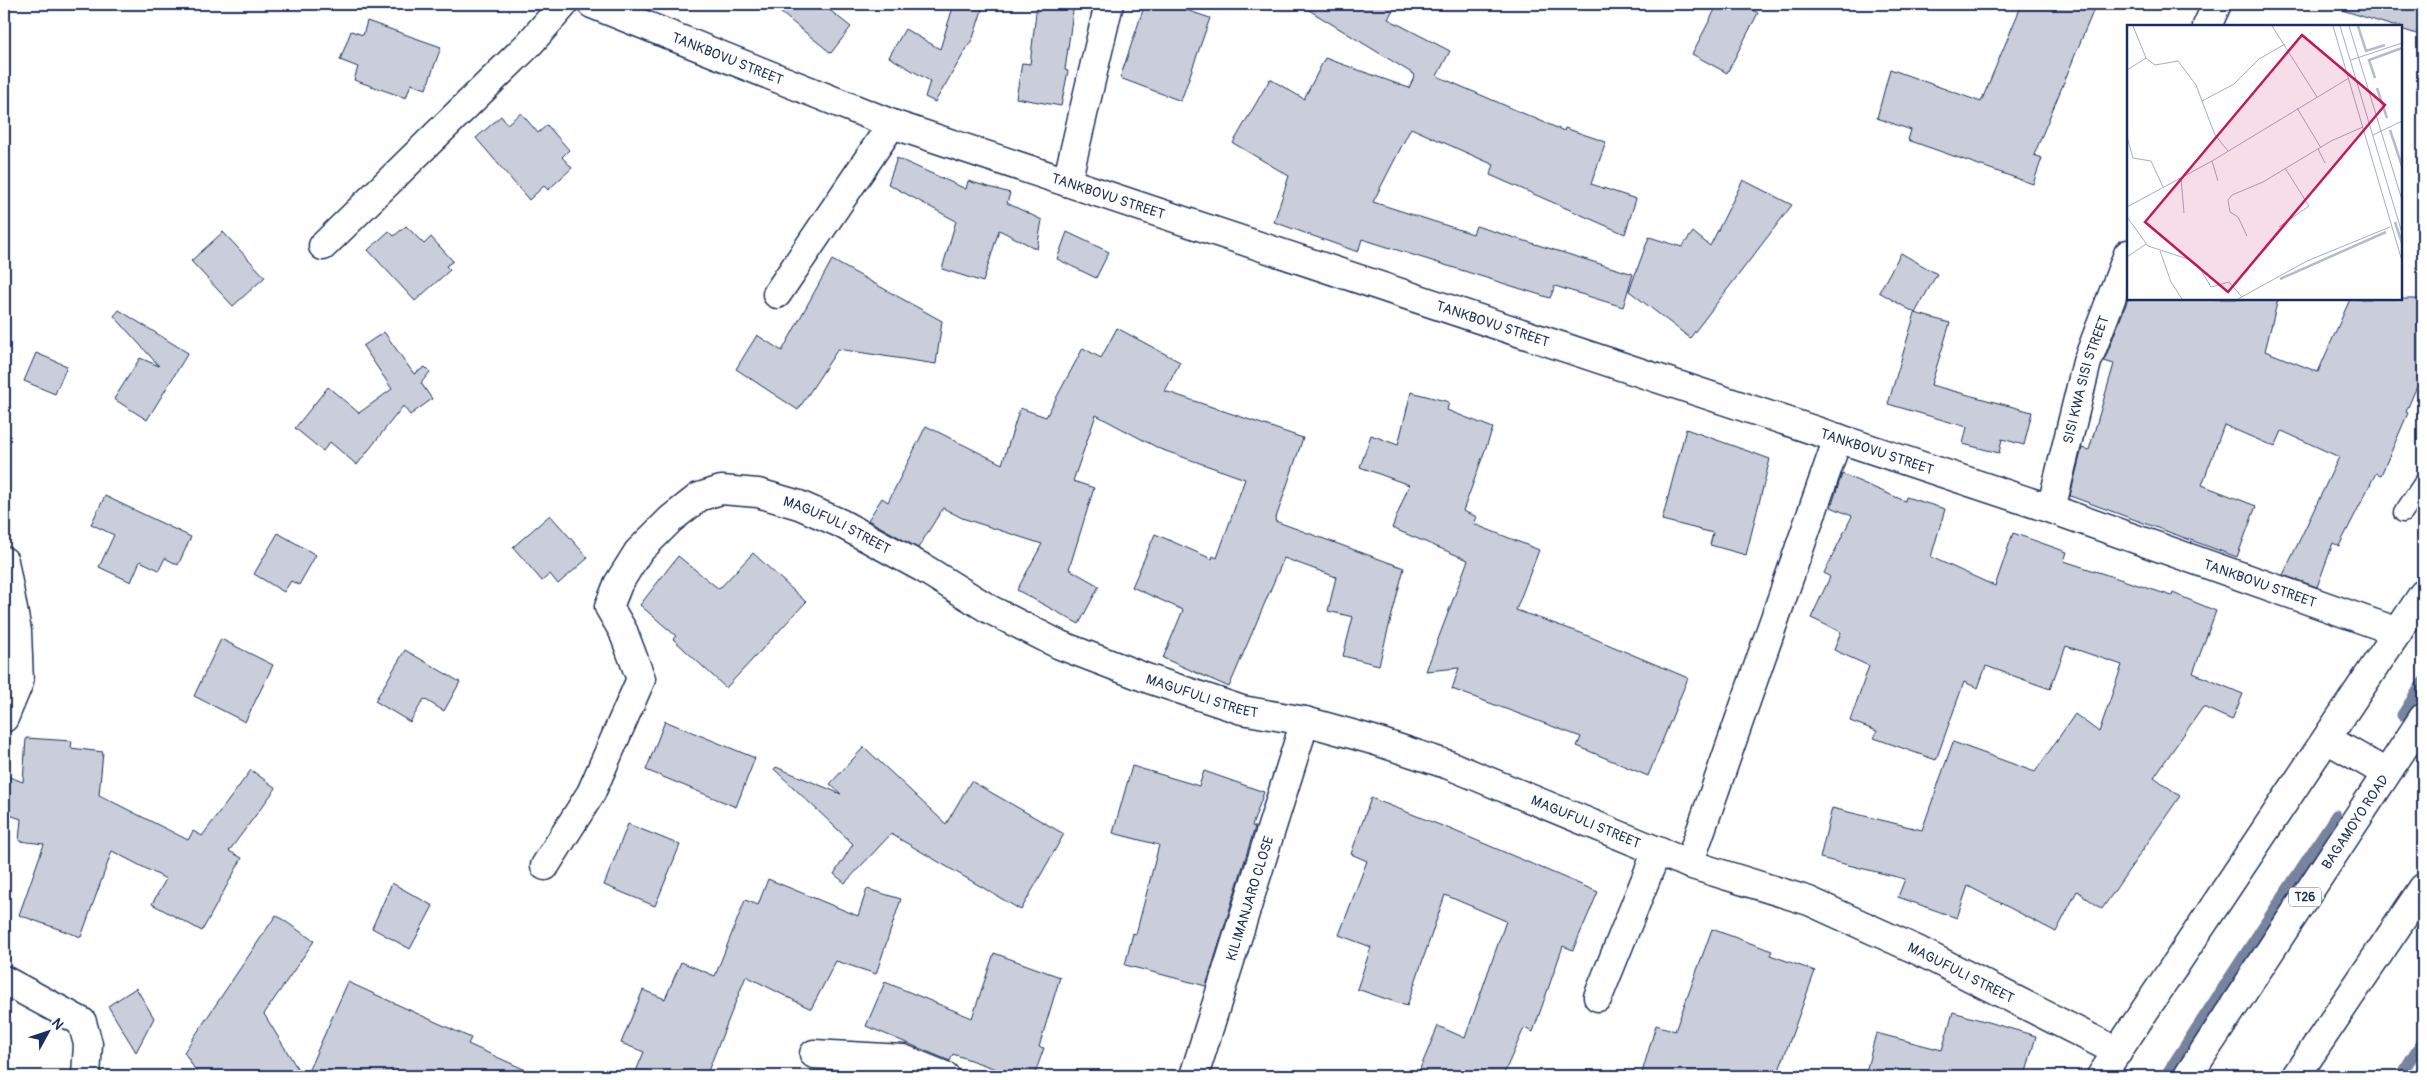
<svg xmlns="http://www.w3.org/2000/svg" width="2427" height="1080" viewBox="0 0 2427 1080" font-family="Pangolin,sans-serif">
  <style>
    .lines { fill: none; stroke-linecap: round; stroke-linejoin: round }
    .stream { stroke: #77839f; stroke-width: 11 }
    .building { fill: #caceda; stroke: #1b2f5e }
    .lane-casing { stroke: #1b2f5e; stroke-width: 21 }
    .street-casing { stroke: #1b2f5e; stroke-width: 31 }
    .highway-casing { stroke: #1b2f5e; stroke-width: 31 }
    .lane { stroke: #fff; stroke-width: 18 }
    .street { stroke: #fff; stroke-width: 28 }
    .highway { stroke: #fff; stroke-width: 28 }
    .labels { text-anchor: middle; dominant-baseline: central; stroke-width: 4.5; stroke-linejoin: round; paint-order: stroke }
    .shield { fill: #fff; stroke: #5f6d8e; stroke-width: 1 }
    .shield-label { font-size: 12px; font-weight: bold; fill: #1b2f5e }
    .street-label { font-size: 14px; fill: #1b2f5e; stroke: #fff }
    .inset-river { fill: none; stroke: #b5bbca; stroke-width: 2.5 }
    .inset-road { fill: none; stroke: #a4acbf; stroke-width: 1 }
    .view { fill: #c2185b; fill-opacity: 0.15; stroke: #c2185b; stroke-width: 2.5 }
    .inset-edge { fill: none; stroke: #1b2f5e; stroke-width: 2.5 }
  </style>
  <rect width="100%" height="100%" fill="#fff"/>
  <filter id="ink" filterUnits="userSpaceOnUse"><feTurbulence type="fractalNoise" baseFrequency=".02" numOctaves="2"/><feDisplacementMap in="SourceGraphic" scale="10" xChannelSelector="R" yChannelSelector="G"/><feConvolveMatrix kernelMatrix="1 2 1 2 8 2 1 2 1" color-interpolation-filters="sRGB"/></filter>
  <g filter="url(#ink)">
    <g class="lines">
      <g class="stream">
        <polyline points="2402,715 2423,682"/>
        <polyline points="2165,1076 2336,815"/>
        <polyline points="2400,1076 2423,1040"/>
      </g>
    </g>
    <g class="building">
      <polygon points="770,4 822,4 851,27 831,53"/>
      <polygon points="954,4 984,4 973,38 935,102 925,97 930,81 889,57 905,29 940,49"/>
      <polygon points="1037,4 1074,4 1065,70 1068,71 1061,106 1016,98 1022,63 1030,64"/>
      <polygon points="1145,4 1168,4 1210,18 1181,101 1120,78"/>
      <polygon points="1299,4 1396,4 1388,19 1450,51 1437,76 1564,131 1565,128 1606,142 1591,184 1636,199 1625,234 1490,175 1494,165 1411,128 1373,202 1473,234 1476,226 1633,274 1623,307 1555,286 1550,298 1362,239 1358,252 1274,222 1289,176 1233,143 1270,79 1304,99 1325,58 1409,88 1415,75"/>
      <polygon points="1718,4 1742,4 1758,13 1727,73 1692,54"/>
      <polygon points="2022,4 2096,4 2034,155 2042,158 2033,184 1908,140 1911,130 1877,118 1890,69 1981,102"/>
      <polygon points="2343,4 2423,4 2423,36 2401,29 2401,26 2393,26 2342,10"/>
      <polygon points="367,21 441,47 426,89 411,84 406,98 354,80 358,67 340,60 351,31 363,35"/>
      <polygon points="521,113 538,133 547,125 569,150 562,157 572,168 548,190 544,186 529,200 476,138 501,116 507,124"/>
      <polygon points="897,158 966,189 968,181 1010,193 1007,203 1042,220 1037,249 999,230 983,282 942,269 956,221 888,184"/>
      <polygon points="1743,180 1792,205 1690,338 1629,291 1649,237 1682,247 1693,232 1710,246"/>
      <polygon points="406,226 424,244 431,237 453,261 446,266 450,270 415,301 368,250 389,231 394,236"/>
      <polygon points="223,232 265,277 233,306 191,261"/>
      <polygon points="1067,232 1109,252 1096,278 1057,259"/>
      <polygon points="1901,253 1937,274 1915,313 1879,292"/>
      <polygon points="832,260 942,321 936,364 838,349 798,410 736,369 757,335 782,351"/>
      <polygon points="2128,299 2278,299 2265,351 2318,372 2350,299 2423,299 2423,372 2406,412 2408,413 2381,475 2376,473 2339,546 2333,543 2317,587 2283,575 2339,457 2282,431 2275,447 2224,425 2202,485 2256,506 2237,557 2070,496 2082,448 2089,450 2114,364 2104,361"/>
      <polygon points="119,310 188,353 147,420 114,399 140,358 159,366 114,316"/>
      <polygon points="1915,313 1950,323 1931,385 2032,412 2024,445 2002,439 1999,453 1963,444 1967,427 1888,404"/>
      <polygon points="1117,328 1180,362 1165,391 1303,438 1275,521 1404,568 1379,665 1343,656 1353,617 1328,611 1336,577 1284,558 1229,687 1163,658 1183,610 1132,587 1155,534 1212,559 1213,556 1217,558 1245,479 1160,449 1096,415 1073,481 1094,488 1069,569 1099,586 1079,624 1017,590 1042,544 962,518 943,508 918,548 868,520 882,498 888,502 926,426 1002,464 1020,408 1046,417 1083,348 1101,358"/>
      <polygon points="384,332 414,374 425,367 430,372 421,383 432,399 410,415 403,406 357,465 330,442 323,451 295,428 328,387 359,413 392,389 363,346"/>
      <polygon points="36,353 67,366 55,394 24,381"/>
      <polygon points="1411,392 1449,402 1447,410 1493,428 1463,511 1477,517 1474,524 1539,550 1516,610 1581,633 1688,678 1648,776 1577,746 1581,737 1452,689 1459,668 1426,671 1468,560 1392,528 1409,485 1360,467 1371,435 1398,445"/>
      <polygon points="1686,429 1770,459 1746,555 1710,545 1713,533 1662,520"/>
      <polygon points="1842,474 1905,501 1906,497 1945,509 1931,557 1995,586 2013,533 2067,552 2064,561 2172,596 2173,593 2216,611 2193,673 2243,694 2232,720 2203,707 2154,777 2180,796 2102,909 2077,891 2056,932 1968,886 1957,918 1898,897 1905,879 1820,858 1832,808 1922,830 1953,742 2035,772 2075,714 2099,732 2122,665 2066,646 2050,689 1986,666 1978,688 1964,682 1936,760 1874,738 1877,731 1850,721 1869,666 1834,650 1841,632 1811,618 1830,577 1824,573 1852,516 1831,507"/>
      <polygon points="105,496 191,537 178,565 165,558 159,570 140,561 131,582 99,567 114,535 91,524"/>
      <polygon points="550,515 588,558 558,584 550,574 542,581 513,547"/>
      <polygon points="278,533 316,555 299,585 291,581 284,592 254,574"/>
      <polygon points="753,553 806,602 726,688 673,639 676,636 640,605 678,556 719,589"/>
      <polygon points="221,639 273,665 245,722 194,696"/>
      <polygon points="405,650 460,682 444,711 424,699 410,722 375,701"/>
      <polygon points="665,721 755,758 736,807 646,770"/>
      <polygon points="26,738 72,741 71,748 103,752 99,795 188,840 193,831 202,836 251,770 276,788 229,851 242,858 202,931 152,904 166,879 112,851 81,937 19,915 44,844 19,841 21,819 4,813 4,775 23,782"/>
      <polygon points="864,747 946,824 971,781 1064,834 1021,910 891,834 845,883 834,874 853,844 774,769 776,767 841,794 830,784"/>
      <polygon points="1132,766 1199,786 1204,771 1264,792 1252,826 1255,827 1206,986 1125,965 1133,933 1136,934 1159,845 1113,833"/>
      <polygon points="1371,798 1450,829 1598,892 1573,950 1563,946 1533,1032 1524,1028 1503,1076 1417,1076 1438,1026 1465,1038 1506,921 1445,895 1407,1006 1357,989 1371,947 1339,935 1367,861 1351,854"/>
      <polygon points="628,824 680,845 655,906 604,885"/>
      <polygon points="768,879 858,916 867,889 901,899 876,974 836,961 811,1009 746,976 706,1076 634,1076 644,1052 621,1043 643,990 665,999 681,962 715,976 745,900 758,905"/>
      <polygon points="392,883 433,906 410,949 372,928"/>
      <polygon points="276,915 314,941 264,1014 302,1076 199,1076 184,1052"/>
      <polygon points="1712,929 1772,951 1770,955 1815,971 1777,1076 1641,1076 1656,1025 1675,1031"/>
      <polygon points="994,953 1060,977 1039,1047 1044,1048 1034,1076 1016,1076 953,1054 950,1061 866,1026 885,982 972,1018"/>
      <polygon points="348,982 471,1038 468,1044 539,1076 306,1076"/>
      <polygon points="136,988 154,1018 136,1052 108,1006"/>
      <polygon points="1953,1012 2036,1036 2025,1076 1865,1076 1876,1033 1942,1050"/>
    </g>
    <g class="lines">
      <g class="lane-casing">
        <polyline id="lane" points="2403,513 2423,483"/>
      </g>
      <g class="street-casing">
        <g id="street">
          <path id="s1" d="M 592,4 L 892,124 L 2051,509 L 2398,632"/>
          <polyline points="2207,26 2217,4"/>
          <polyline points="1067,182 1109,4"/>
          <polyline points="323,246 529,44 564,4"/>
          <polyline points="777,294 892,124"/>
          <path id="s2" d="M 2051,509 L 2087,362 L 2128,254"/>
          <polyline points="4,561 17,631 19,682 4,718"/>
          <polyline points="2327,739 2386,773"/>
          <polyline points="1689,864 1838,438"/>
          <path id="s3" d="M 545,866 L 591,793 L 641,679 L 623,631 L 609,607 L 618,584 L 638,552 L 671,519 L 699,497 L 721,490 L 758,493 L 799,505 L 840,523 L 923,568 L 989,609 L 1060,645 L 1149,679 L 1242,710 L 1305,721 L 1373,740 L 1449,765 L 1689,864 L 1809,901 L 1917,950 L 2118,1052"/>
          <polyline points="4,980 82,1022 88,1044 86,1076"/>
          <polyline points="1598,997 1657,851"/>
          <polyline points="814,1054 903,1059 945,1076"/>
          <path id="s4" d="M 1194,1076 L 1305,721"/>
          <polyline points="2101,1076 2423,594"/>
        </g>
      </g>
      <g class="highway-casing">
        <g id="highway">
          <path id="s5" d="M 2188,1076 L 2423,718"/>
          <polyline points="2296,1076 2423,888"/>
        </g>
      </g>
      <use href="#lane" class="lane"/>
      <use href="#street" class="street"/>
      <use href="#highway" class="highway"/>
    </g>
  </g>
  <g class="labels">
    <rect class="shield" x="2289" y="887.5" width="32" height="19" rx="4"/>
    <g class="shield-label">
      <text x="2305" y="897">T26</text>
    </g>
    <g class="street-label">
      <text stroke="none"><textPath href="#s1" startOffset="146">TANKBOVU STREET</textPath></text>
      <text stroke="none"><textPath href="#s1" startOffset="551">TANKBOVU STREET</textPath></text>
      <text stroke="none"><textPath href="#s1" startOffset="956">TANKBOVU STREET</textPath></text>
      <text stroke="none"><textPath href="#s2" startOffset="134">SISI KWA SISI STREET</textPath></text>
      <text stroke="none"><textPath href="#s1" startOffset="1361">TANKBOVU STREET</textPath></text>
      <text stroke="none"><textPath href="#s3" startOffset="580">MAGUFULI STREET</textPath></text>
      <text stroke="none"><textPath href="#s1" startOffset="1766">TANKBOVU STREET</textPath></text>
      <text stroke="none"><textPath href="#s3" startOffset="985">MAGUFULI STREET</textPath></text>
      <text stroke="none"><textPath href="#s3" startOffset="1390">MAGUFULI STREET</textPath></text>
      <text stroke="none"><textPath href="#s5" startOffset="304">BAGAMOYO ROAD</textPath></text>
      <text stroke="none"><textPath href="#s4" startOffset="186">KILIMANJARO CLOSE</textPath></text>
      <text stroke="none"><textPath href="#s3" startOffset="1795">MAGUFULI STREET</textPath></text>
    </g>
  </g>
  <g transform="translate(2127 25)">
    <rect width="275" height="275" fill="#fff"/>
    <path class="inset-river" d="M 231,1 L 239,26 L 258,20M 248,53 L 242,35 L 275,23M 250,63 L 260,93M 263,105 L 275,141M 268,197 L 275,218M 153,254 L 259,207"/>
    <path class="inset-road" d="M 6,1 L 19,33 L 28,40 L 51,36 L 69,60 L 75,76M 145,1 L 190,72M 206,1 L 275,236M 213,1 L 275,208M 222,1 L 275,175M 224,35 L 275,18M 0,45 L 19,33M 170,83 L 194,123M 246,110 L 275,96M 0,112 L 6,133 L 24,136 L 36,162M 191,124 L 198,138M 101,126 L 88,110 L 75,76 L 107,59 L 132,34 L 158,19M 85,136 L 91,156M 54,153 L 57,188M 0,182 L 85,136 L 222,53M 0,192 L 21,221 L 64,235 L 71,240 L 84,262 L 102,257 L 115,272M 152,202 L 182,181 L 158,143M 120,211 L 111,192 L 103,187 L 101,175 L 105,170 L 136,157 L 204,116 L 236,102M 33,226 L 44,257 L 55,274M 0,232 L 19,219M 111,274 L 180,236 L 263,202"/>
    <path class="view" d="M 175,10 L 258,80 L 101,267 L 18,197 Z"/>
    <rect width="275" height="275" class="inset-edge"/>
  </g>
  <rect width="2427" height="1080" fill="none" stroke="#fff" stroke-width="20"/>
  <rect x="10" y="10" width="2407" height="1060" fill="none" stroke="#1b2f5e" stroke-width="2" filter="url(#ink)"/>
  <g transform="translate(48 1032) rotate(50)" stroke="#ffffff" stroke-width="4" paint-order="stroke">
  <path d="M0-4L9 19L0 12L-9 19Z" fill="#1b2f5e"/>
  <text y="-8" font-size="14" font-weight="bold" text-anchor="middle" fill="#1b2f5e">N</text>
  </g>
</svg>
